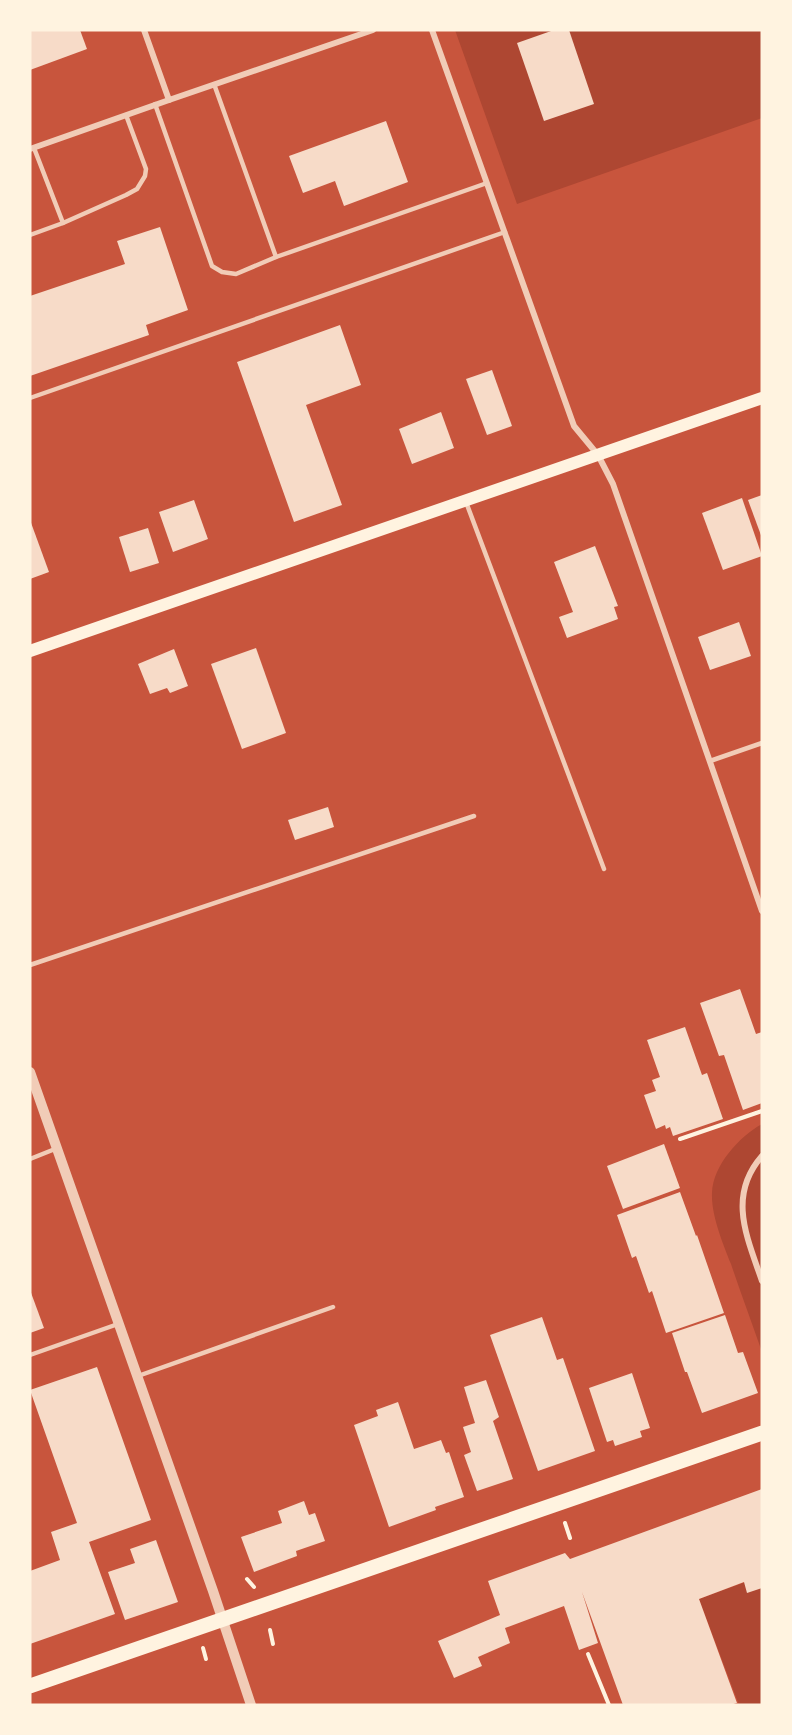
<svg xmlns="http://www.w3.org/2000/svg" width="792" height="1735" viewBox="0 0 792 1735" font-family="Ubuntu,sans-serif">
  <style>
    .green { fill: #ae4732 }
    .building { fill: #f7dbc8 }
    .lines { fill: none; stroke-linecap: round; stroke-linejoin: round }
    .path { stroke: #fff3e0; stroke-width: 4 }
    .service { stroke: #f1ccb7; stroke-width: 4.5 }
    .minor { stroke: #f1ccb7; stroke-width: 6 }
    .tertiary { stroke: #f1ccb7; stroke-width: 10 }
    .secondary { stroke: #fff3e0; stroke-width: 12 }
    .primary { stroke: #fff3e0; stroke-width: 15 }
  </style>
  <rect width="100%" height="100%" fill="#c8553d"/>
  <g class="green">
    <polygon points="455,30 762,30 762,118 517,204"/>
    <path d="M 762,1124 L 762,1352 C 752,1323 741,1294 731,1264 C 723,1244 711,1215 712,1193 C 713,1165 739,1137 762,1124 Z"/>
    <polygon points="762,1576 762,1705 739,1705 699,1599"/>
  </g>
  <g class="building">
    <polygon points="30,30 80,30 87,49 30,70"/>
    <polygon points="554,30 569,30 594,104 544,121 517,43"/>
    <polygon points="386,121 408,182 344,206 335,181 303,193 289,156"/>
    <polygon points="160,227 188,310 146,325 149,335 30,376 30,296 125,264 117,241"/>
    <polygon points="340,325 361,385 306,405 342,505 294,522 237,362"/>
    <polygon points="492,370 512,426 487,435 466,379"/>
    <polygon points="441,412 454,448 412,464 399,429"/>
    <polygon points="762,495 762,538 748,500"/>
    <polygon points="742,498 762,556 723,570 702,513"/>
    <polygon points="194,500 208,539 173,552 159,512"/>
    <polygon points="30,520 49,572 30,579"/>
    <polygon points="148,528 159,563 130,572 119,537"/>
    <polygon points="595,546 618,606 614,607 618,619 567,638 559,617 573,612 554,562"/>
    <polygon points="739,622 751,656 710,670 698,637"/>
    <polygon points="256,648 286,733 242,749 211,664"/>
    <polygon points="174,649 188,686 170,693 167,688 150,694 138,664"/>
    <polygon points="328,807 334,827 295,840 288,820"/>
    <polygon points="740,989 756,1034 762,1032 762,1103 743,1110 724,1055 719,1056 700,1003"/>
    <polygon points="685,1027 702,1075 707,1073 723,1119 673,1136 670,1127 666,1129 665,1125 656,1129 644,1095 656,1091 652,1080 660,1077 647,1040"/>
    <polygon points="664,1144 680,1188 623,1209 607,1166"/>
    <polygon points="680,1192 696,1236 697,1235 724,1313 666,1333 652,1291 649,1293 636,1256 632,1258 617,1215"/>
    <polygon points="30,1290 44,1328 30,1333"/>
    <polygon points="725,1315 738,1353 743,1352 758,1393 702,1413 687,1372 685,1372 672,1333"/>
    <polygon points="542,1317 557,1360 563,1358 595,1451 538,1471 490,1335"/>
    <polygon points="97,1367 151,1520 89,1542 115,1614 30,1644 30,1571 60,1560 51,1532 77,1523 30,1390"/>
    <polygon points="632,1373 650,1428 640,1431 642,1437 615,1446 613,1440 607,1442 589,1388"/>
    <polygon points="486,1380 499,1417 493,1421 513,1479 477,1491 464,1455 471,1452 463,1427 475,1423 464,1387"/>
    <polygon points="398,1402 414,1449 441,1440 446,1453 449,1452 464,1497 435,1507 436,1510 389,1527 354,1425 378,1416 376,1410"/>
    <polygon points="762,1489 762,1588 747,1593 744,1582 699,1599 737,1703 730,1705 623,1705 582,1592 598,1643 579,1650 564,1606 505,1628 510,1643 478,1657 482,1666 454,1678 438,1641 500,1615 488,1581 565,1553 570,1559"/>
    <polygon points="304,1501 309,1515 315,1513 325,1541 296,1551 297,1556 254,1572 241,1537 282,1523 278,1511"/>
    <polygon points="156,1540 178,1602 125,1620 108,1572 135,1563 130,1549"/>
  </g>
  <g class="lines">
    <g class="path">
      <polyline points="680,1139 762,1111"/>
      <polyline points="565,1523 570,1538"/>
      <polyline points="247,1579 254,1587"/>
      <polyline points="270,1630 273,1644"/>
      <polyline points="203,1648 206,1659"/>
      <polyline points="588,1654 609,1705"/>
    </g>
    <g class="service">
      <polyline points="214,84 276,257"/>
      <polyline points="155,104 212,266 222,272 236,274 276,257 487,183"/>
      <polyline points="34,148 63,223"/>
      <polyline points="30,235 63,223 126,195 137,189 145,176 146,169 126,115"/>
      <polyline points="30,398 505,232"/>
      <polyline points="466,502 604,869"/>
      <polyline points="710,761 762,743"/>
      <polyline points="30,965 474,816"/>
      <polyline points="30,1159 55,1149"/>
      <polyline points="30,1355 118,1324"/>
      <polyline points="138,1376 333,1307"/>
    </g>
    <g class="minor">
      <polyline points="144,30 169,100"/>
      <polyline points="432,30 574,426 598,455 613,484 762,911"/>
      <polyline points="30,149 169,100 373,30"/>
      <path d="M 762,1156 C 727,1196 747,1237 762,1281"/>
    </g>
    <polyline class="tertiary" points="30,1072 213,1591 251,1705"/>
    <polyline class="secondary" points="30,651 762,398"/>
    <polyline class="primary" points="30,1686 762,1433"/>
  </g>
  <rect width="792" height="1735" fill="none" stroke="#fff3e0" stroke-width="63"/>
</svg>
